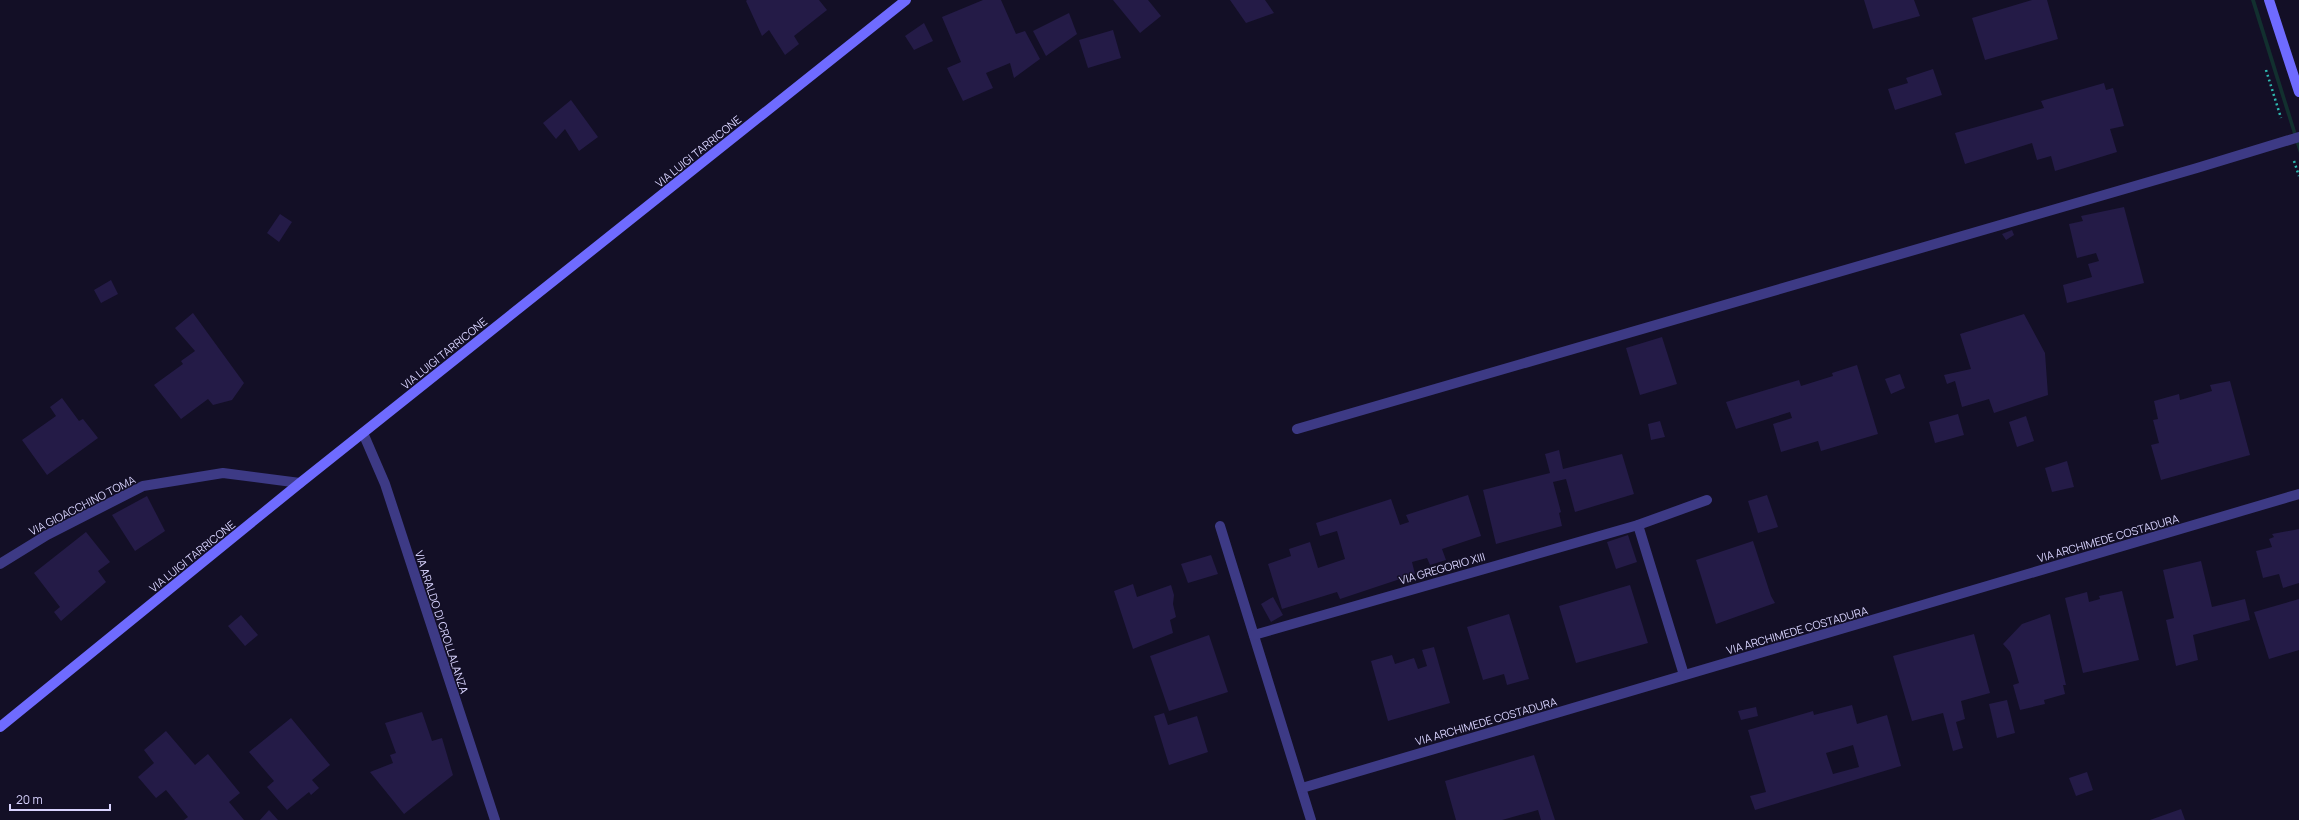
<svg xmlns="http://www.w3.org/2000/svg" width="2299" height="820" viewBox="0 0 2299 820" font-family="Manrope,sans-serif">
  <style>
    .green { fill: #12302f }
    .building { fill: #241b47; fill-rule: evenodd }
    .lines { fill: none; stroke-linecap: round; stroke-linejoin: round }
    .path { stroke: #2fb8b0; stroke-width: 2.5; stroke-dasharray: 2 3; stroke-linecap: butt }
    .lane { stroke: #3d3a85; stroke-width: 10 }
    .street { stroke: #3d3a85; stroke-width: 10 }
    .secondary { stroke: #6f6bff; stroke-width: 10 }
    .labels { text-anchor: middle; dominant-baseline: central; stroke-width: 3; stroke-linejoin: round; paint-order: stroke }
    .street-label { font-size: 11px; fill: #d9d4ff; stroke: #130f26 }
  </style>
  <rect width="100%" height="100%" fill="#130f26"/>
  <polygon class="green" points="2251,0 2255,0 2299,141 2299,153"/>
  <g class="building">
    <polygon points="747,0 819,0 827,10 794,36 799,44 785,55 769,30 762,36 746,1"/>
    <polygon points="983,0 1001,0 1016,34 1025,31 1040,59 1014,78 1010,63 986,73 993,88 963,101 947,68 961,62 942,17"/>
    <polygon points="1113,0 1148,0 1161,16 1140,33"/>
    <polygon points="1230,0 1265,0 1274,13 1246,23"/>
    <polygon points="1864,0 1914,0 1920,16 1873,29"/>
    <polygon points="2032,0 2047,0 2058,39 1985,60 1972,18"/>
    <polygon points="1069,13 1077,34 1046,56 1033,31"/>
    <polygon points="924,23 933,41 914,50 905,36"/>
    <polygon points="1113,30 1121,58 1088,68 1079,40"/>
    <polygon points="1933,69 1942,95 1895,110 1888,89 1908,83 1906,78"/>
    <polygon points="2104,83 2106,90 2113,88 2124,126 2110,129 2117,152 2055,171 2051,156 2037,160 2032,143 1965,164 1955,133 2044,108 2041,101"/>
    <polygon points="571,100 598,137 579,151 565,129 556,139 543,123"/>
    <polygon points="2124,207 2144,283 2067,303 2063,285 2092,277 2088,264 2099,261 2096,253 2077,258 2069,224 2083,221 2081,216"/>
    <polygon points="280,214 292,222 279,242 267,233"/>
    <polygon points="2012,230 2014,235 2006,240 2002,234"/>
    <polygon points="111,280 118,294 101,303 94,290"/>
    <polygon points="193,313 244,383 232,400 213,405 208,399 181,419 154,385 183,364 181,361 195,351 175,328"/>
    <polygon points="2024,314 2045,353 2048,395 1994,413 1989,399 1962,407 1955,381 1947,384 1944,375 1971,369 1960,334"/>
    <polygon points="1662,337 1677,384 1640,395 1626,348"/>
    <polygon points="1857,365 1878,434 1821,451 1818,441 1781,452 1773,424 1792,418 1790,412 1736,429 1726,402 1799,380 1801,386 1833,376 1832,373"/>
    <polygon points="1900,374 1905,388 1891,394 1885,379"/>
    <polygon points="2230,381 2250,455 2161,480 2151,445 2159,443 2153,420 2158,419 2154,401 2179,394 2180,400 2212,391 2210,385"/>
    <polygon points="62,398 79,421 83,419 98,438 47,475 22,440 56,416 50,407"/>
    <polygon points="1958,414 1964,435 1935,443 1929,422"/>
    <polygon points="2026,416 2034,441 2017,447 2009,422"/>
    <polygon points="1660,421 1665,437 1651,440 1648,424"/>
    <polygon points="1559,450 1563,469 1622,454 1634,494 1575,512 1566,479 1553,482 1561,512 1559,513 1562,526 1496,544 1483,490 1550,473 1545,454"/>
    <polygon points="2067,461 2074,487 2052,492 2045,468"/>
    <polygon points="1468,495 1481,536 1442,549 1446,560 1430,565 1427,558 1412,562 1415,574 1340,599 1337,592 1282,609 1268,564 1291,556 1289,549 1310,542 1318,568 1345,559 1337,531 1320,536 1316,523 1391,499 1400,525 1409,522 1406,515"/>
    <polygon points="1767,495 1778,527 1758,533 1748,501"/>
    <polygon points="147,496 165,531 135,551 112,515"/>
    <polygon points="2299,529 2299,583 2283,588 2279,574 2263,578 2256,551 2272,547 2269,539 2274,537 2272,534"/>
    <polygon points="86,532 110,562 98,571 106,582 61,621 54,612 60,607 34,573"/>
    <polygon points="1628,535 1637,562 1616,569 1607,542"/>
    <polygon points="1753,541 1771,596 1775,603 1716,624 1696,560"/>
    <polygon points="1211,555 1218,574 1188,583 1181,564"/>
    <polygon points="2201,561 2212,607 2245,599 2250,620 2193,635 2198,660 2176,666 2166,620 2174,618 2163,570"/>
    <polygon points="1133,584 1137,597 1171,585 1174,595 1173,604 1176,617 1170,620 1173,633 1133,649 1114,591"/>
    <polygon points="1630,585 1648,643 1576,663 1559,606"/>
    <polygon points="2122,591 2139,660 2083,673 2065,598 2087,592 2089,602 2100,599 2099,596"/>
    <polygon points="1273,597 1283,615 1271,622 1261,604"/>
    <polygon points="2299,599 2299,650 2269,659 2254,612"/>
    <polygon points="1509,614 1529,679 1507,685 1504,674 1483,680 1467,627"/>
    <polygon points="2050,614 2066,685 2063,685 2065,694 2044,700 2045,704 2020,710 2013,685 2019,683 2010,652 2003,644 2022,624"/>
    <polygon points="241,615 258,635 245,646 228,626"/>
    <polygon points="1974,634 1990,693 1961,701 1965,719 1956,722 1963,748 1953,751 1943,713 1912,721 1893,656"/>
    <polygon points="1209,635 1228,692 1169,711 1150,656"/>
    <polygon points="1434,647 1450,703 1388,721 1371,661 1392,655 1395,664 1414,658 1418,669 1427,666 1422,650"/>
    <polygon points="2007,700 2015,733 1997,738 1989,704"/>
    <path d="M 1852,705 L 1857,724 L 1887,715 L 1901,766 L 1755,810 L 1750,796 L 1766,792 L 1748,730 L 1813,711 L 1814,715 ZM 1853,745 L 1859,767 L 1833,774 L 1826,753 Z"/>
    <polygon points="1756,707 1758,716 1741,720 1738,711"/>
    <polygon points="422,712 432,741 442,738 453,775 404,814 370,772 393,763 390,755 396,753 385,723"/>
    <polygon points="1164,713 1168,725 1197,716 1208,752 1169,765 1154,716"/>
    <polygon points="291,718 330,765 312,780 319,788 311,795 309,792 287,810 267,787 274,781 249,752"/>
    <polygon points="166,731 195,765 208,754 240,793 229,802 244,820 184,820 188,817 166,790 156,798 138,777 154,763 144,750"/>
    <polygon points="1534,755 1555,820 1541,820 1538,810 1502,820 1456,820 1445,781"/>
    <polygon points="2087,772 2093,790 2076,796 2069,778"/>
    <polygon points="2181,809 2185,820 2150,820"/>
    <polygon points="269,810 278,820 260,820"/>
  </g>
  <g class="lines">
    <g class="path">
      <polyline points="2266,70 2281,118"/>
      <polyline points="2294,161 2299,176"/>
    </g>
    <polyline class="lane" points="1297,429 2197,168 2299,137"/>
    <g class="street">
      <polyline points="363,433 385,484 495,820"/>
      <polyline points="1638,525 1684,675"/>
      <polyline points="1220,526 1311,820"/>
      <polyline points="0,564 47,535 143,486 223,473 300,483"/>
      <polyline points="1254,635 1638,525 1707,500"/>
      <polyline points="1302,788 2299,494"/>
    </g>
    <g class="secondary">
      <polyline points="2269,0 2299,92"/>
      <polyline points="0,727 300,483 906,0"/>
    </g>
  </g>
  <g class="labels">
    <g class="street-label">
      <text transform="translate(698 151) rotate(-39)">VIA LUIGI TARRICONE</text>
      <text transform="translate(444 353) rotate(-39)">VIA LUIGI TARRICONE</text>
      <text transform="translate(82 505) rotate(-27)">VIA GIOACCHINO TOMA</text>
      <text transform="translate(2108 538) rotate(-16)">VIA ARCHIMEDE COSTADURA</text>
      <text transform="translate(192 556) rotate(-39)">VIA LUIGI TARRICONE</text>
      <text transform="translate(1442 568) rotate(-16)">VIA GREGORIO XIII</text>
      <text transform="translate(442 622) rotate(72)">VIA ARALDO DI CROLLALANZA</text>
      <text transform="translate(1797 630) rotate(-16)">VIA ARCHIMEDE COSTADURA</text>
      <text transform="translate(1486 721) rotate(-16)">VIA ARCHIMEDE COSTADURA</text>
    </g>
  </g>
  <path d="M10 804v6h100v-6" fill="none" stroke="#d9d4ff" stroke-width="2"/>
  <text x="16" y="804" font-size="12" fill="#d9d4ff" stroke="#130f26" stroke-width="3" paint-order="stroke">20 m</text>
</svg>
